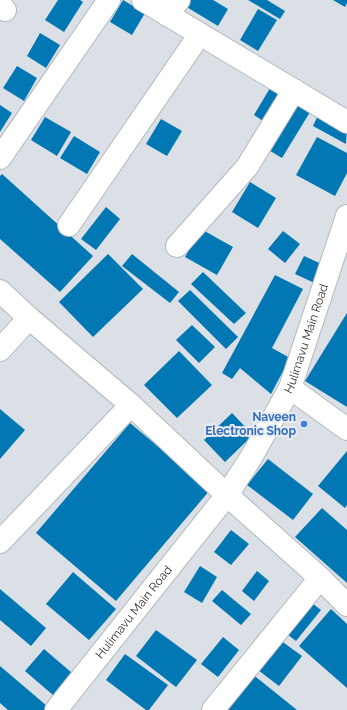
<svg xmlns="http://www.w3.org/2000/svg" width="347" height="710" viewBox="0 0 347 710" font-family="Raleway,sans-serif">
  <style>
    .building { fill: #0177b4 }
    .lines { fill: none; stroke-linecap: round; stroke-linejoin: round }
    .minor-casing { stroke: #b3b9bd; stroke-width: 24 }
    .minor { stroke: #fff; stroke-width: 22 }
    .shop-dot { fill: #3f7fe0; stroke: #e7edf2; stroke-width: 1.5 }
    .labels { text-anchor: middle; dominant-baseline: central; stroke-width: 4; stroke-linejoin: round; paint-order: stroke }
    .street-label { font-size: 12px; fill: #313335; stroke: #e7edf2 }
    .shop-label { font-size: 12px; font-weight: bold; fill: #366cbe; stroke: #e7edf2; text-anchor: end }
  </style>
  <rect width="100%" height="100%" fill="#dae0e5"/>
  <g class="building">
    <polygon points="58,0 80,0 83,2 64,32 45,20"/>
    <polygon points="123,0 145,13 132,35 110,22"/>
    <polygon points="188,0 213,0 228,9 218,26 185,6"/>
    <polygon points="248,0 267,0 285,11 280,19"/>
    <polygon points="333,0 347,0 347,3 345,7"/>
    <polygon points="258,9 277,20 258,51 240,40"/>
    <polygon points="40,33 60,45 46,68 27,56"/>
    <polygon points="17,66 37,78 24,101 3,88"/>
    <polygon points="270,88 282,95 266,123 254,115"/>
    <polygon points="289,99 310,112 282,158 262,146"/>
    <polygon points="0,105 12,113 0,132"/>
    <polygon points="320,111 347,125 346,144 313,126"/>
    <polygon points="45,117 71,132 57,156 31,140"/>
    <polygon points="161,119 182,131 167,156 146,144"/>
    <polygon points="74,136 100,152 87,174 60,158"/>
    <polygon points="317,137 347,153 347,173 335,196 296,175"/>
    <polygon points="2,174 93,256 60,292 0,239 0,176"/>
    <polygon points="250,182 276,198 258,228 232,212"/>
    <polygon points="106,207 120,219 96,250 81,239"/>
    <polygon points="201,229 233,247 217,275 185,257"/>
    <polygon points="283,231 300,244 285,263 268,249"/>
    <polygon points="108,254 143,289 93,337 59,302"/>
    <polygon points="132,254 179,292 170,303 122,266"/>
    <polygon points="304,256 328,267 319,285 295,274"/>
    <polygon points="203,272 246,313 234,324 191,284"/>
    <polygon points="275,275 303,289 272,348 290,358 271,394 240,368 232,379 222,373"/>
    <polygon points="190,290 238,337 226,349 178,301"/>
    <polygon points="347,313 347,407 305,381"/>
    <polygon points="192,325 215,347 199,363 176,340"/>
    <polygon points="179,351 212,385 177,418 144,385"/>
    <polygon points="0,409 25,430 0,459"/>
    <polygon points="232,413 253,435 225,462 204,440"/>
    <polygon points="130,423 210,490 116,601 36,533"/>
    <polygon points="347,451 347,505 345,508 318,486"/>
    <polygon points="268,459 313,494 293,520 247,485"/>
    <polygon points="322,508 347,530 347,583 295,537"/>
    <polygon points="231,530 249,544 231,565 214,552"/>
    <polygon points="200,566 217,577 202,603 184,592"/>
    <polygon points="257,571 269,581 254,601 242,591"/>
    <polygon points="73,572 116,609 89,640 46,604"/>
    <polygon points="0,589 46,628 31,646 0,620"/>
    <polygon points="222,590 251,614 241,625 212,601"/>
    <polygon points="308,600 321,610 296,641 283,631"/>
    <polygon points="331,609 347,624 347,688 299,646"/>
    <polygon points="156,630 197,660 176,687 136,656"/>
    <polygon points="223,637 239,650 218,677 201,664"/>
    <polygon points="280,640 302,656 279,686 258,670"/>
    <polygon points="44,649 72,673 53,695 25,671"/>
    <polygon points="125,654 168,685 149,710 146,710 106,680"/>
    <polygon points="0,666 47,706 44,710 8,710 0,703"/>
    <polygon points="252,674 297,710 224,710"/>
  </g>
  <g class="lines">
    <g class="minor-casing">
      <g id="minor">
        <polyline points="143,0 347,122"/>
        <polyline points="0,4 5,10"/>
        <polyline points="167,15 179,0"/>
        <polyline points="0,158 109,0"/>
        <polyline points="69,225 200,34"/>
        <polyline points="177,246 247,167 294,90"/>
        <polyline points="0,291 29,318 131,405 227,495 320,578 347,605"/>
        <polyline points="0,350 29,318"/>
        <polyline points="290,388 347,429"/>
        <polyline points="0,542 131,405"/>
        <path id="s1" d="M 56,710 L 227,495 L 252,456 L 290,388 L 347,216"/>
        <polyline points="213,710 320,578"/>
      </g>
    </g>
    <use href="#minor" class="minor"/>
  </g>
  <circle class="shop-dot" cx="304" cy="424" r="4"/>
  <g class="labels">
    <g class="street-label">
      <text stroke="none"><textPath href="#s1" startOffset="451">Hulimavu Main Road</textPath></text>
      <text stroke="none"><textPath href="#s1" startOffset="125">Hulimavu Main Road</textPath></text>
    </g>
    <g class="shop-label">
      <text x="296" y="417">Naveen<tspan x="296" dy="14">Electronic Shop</tspan></text>
    </g>
  </g>
</svg>
